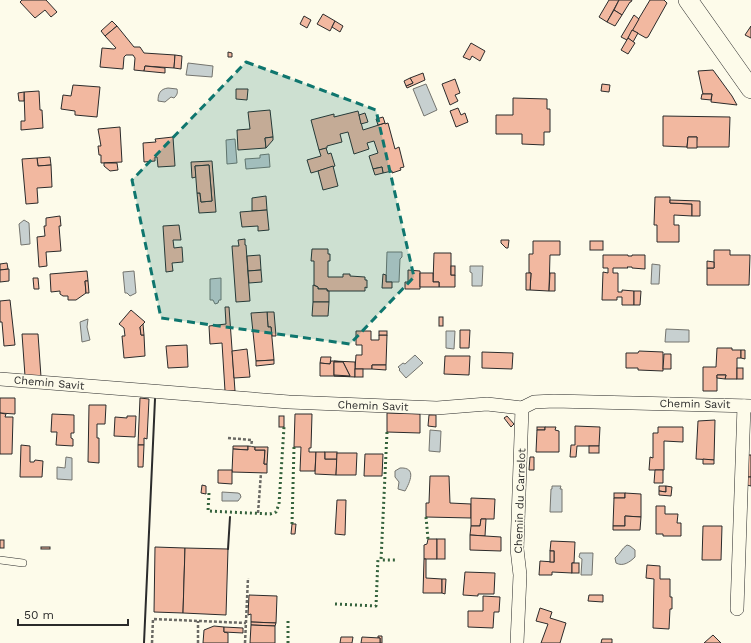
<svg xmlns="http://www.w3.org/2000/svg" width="751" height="643" viewBox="0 0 751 643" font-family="'Work Sans',sans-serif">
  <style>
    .water { fill: #c7d0d0; stroke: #74746e }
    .building { fill: #f2b8a0; stroke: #2b2b2b }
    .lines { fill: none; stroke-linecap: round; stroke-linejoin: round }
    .lane-casing { stroke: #2b2b2b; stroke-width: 8 }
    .street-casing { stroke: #2b2b2b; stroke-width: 14 }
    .secondary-casing { stroke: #2b2b2b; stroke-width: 20 }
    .path { stroke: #6a6964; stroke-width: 2.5; stroke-dasharray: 3 2; stroke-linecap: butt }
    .lane { stroke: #fdfbea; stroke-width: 7 }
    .street { stroke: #fdfbea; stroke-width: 13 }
    .secondary { stroke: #fdfbea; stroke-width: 19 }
    .hedge { stroke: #34623c; stroke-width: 3; stroke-dasharray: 2 3; stroke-linecap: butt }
    .wall { stroke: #2b2b2b; stroke-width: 2 }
    .marked { fill: #0f766e; fill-opacity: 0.2; stroke: #0f766e; stroke-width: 3; stroke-dasharray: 8 5; stroke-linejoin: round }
    .labels { text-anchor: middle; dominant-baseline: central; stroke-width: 3; stroke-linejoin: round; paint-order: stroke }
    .street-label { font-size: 11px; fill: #2b2b2b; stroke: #fdfbea }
  </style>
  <rect width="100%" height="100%" fill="#fdfbea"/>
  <g class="water">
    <polygon points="188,63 213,66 212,77 186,75"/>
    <polygon points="426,84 437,110 424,116 413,89"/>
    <path d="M 168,88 L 177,89 C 178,93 177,95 174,98 L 171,97 L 165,102 L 158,101 C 158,94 160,89 168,88 Z"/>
    <polygon points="235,139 237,163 227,164 226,140"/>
    <polygon points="269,154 270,167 246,169 245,159 260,158 260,155"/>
    <polygon points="24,220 29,223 30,244 21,245 19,224"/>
    <polygon points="387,252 402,252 402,257 400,259 399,282 386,282"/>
    <polygon points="652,264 660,265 659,284 651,284"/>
    <polygon points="470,266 483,266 482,286 472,286 472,273 470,272"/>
    <polygon points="134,271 136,293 130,296 127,293 125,293 123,272"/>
    <polygon points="221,278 221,300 219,300 218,303 215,304 213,300 210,300 210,279"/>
    <polygon points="88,319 87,327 90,340 82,342 80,322"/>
    <polygon points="666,329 689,330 689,342 665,342"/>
    <polygon points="446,331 455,331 454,349 446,348"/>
    <polygon points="415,355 423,363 406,378 399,370 400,369 398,367 403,363 405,364"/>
    <polygon points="430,430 441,431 440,452 429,451"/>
    <polygon points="66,457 72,458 72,480 57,479 57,467 65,468"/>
    <path d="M 400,468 C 417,467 410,482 405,491 L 398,489 L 399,482 L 395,477 L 395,471 Z"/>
    <polygon points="552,486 561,486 560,489 562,489 562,512 550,512 551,489 552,489"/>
    <polygon points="222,492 238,493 240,494 241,497 238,501 222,501"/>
    <path d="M 627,545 L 630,546 L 635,550 L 635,557 C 630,562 623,567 616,563 L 615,558 C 620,554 622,548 627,545 Z"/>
    <polygon points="580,553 593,553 592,575 581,575 582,559 579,557"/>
  </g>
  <g class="building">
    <polygon points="22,0 46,0 57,12 51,17 45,10 35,18 20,2"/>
    <polygon points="609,0 619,0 607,22 599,17"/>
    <polygon points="619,0 632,0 631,2 630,2 622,15 614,10"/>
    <polygon points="650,0 664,0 667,3 648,37 646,38 632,30"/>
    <polygon points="614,10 622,15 615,26 607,22"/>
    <polygon points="323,14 335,21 330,31 317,24"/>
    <polygon points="634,15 639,19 627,40 621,37"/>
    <polygon points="304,16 311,20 307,28 300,24"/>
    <polygon points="112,21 117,26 105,36 101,31"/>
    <polygon points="335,21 343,26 340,32 332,27"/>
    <polygon points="117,26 134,47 140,47 144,53 175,55 174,68 145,66 144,71 134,70 135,58 133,55 126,55 124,57 123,69 100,67 102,48 114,49 116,48 105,36"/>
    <polygon points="751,26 751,38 745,35"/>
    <polygon points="632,30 638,33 633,42 628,38"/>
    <polygon points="628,38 635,43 628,54 621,50"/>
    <polygon points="471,43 485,51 480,61 472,56 470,60 463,57"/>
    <polygon points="228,52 232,53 232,57 228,57"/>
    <polygon points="175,55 182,56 181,69 174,68"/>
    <polygon points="145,66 165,68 165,73 144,71"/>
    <polygon points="713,70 732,96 737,105 711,102 712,94 703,94 698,71"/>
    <polygon points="423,73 425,80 407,88 406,86 413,83 410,78"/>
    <polygon points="410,78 413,83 406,86 404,81"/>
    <polygon points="455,79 460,93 455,95 458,101 450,105 442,84"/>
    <polygon points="602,84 610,85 609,92 601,91"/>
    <polygon points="73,85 100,87 97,117 75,115 75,111 61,109 63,95 71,96"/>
    <polygon points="236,89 248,89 247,100 236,99"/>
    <polygon points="39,91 40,110 42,110 43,128 21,130 21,121 25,121 24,92"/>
    <polygon points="24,92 24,101 19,101 18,93"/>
    <polygon points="702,94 712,94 711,100 701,99"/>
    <polygon points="513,98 547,99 547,109 550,109 550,132 544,132 544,145 522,144 522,134 496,134 496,115 513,115"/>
    <polygon points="458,108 461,115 465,113 468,122 456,127 450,111"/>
    <polygon points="270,110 273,137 265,138 266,148 238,150 237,130 250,129 248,112"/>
    <polygon points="358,111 363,130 385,123 385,124 388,123 395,149 399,147 404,167 400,168 401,170 392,173 392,171 383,173 382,167 373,169 369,156 378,153 374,141 367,143 369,149 354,154 348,132 340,134 342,142 327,146 327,148 319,150 311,120 334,114 334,117"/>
    <polygon points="365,113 368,122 361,124 359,115"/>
    <polygon points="663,116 730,117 729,147 696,147 697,137 688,137 687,147 663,146"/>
    <polygon points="383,117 385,123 378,125 376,119"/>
    <polygon points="120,127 122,162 101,163 101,155 99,155 98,146 101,146 98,129"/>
    <polygon points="173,137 175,166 158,167 157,157 155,157 155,161 144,162 143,143 156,142 155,139"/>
    <polygon points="273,137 273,140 266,148 265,138"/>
    <polygon points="688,137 697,137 697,148 687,148"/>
    <polygon points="326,148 328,154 331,153 335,166 311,173 307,160 321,156 319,150"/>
    <polygon points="50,157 51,165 38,166 37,158"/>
    <polygon points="37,158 38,166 51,165 52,187 37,188 38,203 26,204 22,159"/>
    <polygon points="212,161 216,212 199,213 197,193 200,193 201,202 212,201 209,165 195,166 196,177 192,178 191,162"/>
    <polygon points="104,163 117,163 118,170 110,171 104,166"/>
    <polygon points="209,165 212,201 201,202 200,193 197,193 195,166"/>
    <polygon points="333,166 338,186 323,190 318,171"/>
    <polygon points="382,167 383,173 375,175 373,169"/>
    <polygon points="266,196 267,210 252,211 252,198"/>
    <polygon points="655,197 670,197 670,203 692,204 692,216 674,215 674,225 679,225 679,242 657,242 657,225 654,225"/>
    <polygon points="670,200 700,201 700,216 692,216 692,204 670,203"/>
    <polygon points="267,210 269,230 258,231 258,226 242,227 240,212"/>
    <polygon points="60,216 61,226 59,226 61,251 46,252 47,266 39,267 37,237 45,236 44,226 46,226 46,218"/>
    <polygon points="179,225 181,240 173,240 174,248 182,247 183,262 172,263 173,271 166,272 163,226"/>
    <polygon points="245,239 245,245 246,245 250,301 236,302 232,246 239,246 238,240"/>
    <polygon points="501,240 509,240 508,248 506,248 501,243"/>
    <polygon points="533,241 560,241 560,255 550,255 549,291 530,290 531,273 529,273 529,254 533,254"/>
    <rect x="590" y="241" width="13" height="9"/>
    <polygon points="312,249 328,249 328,254 330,254 330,261 328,261 328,277 343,277 343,274 350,274 350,276 365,277 365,280 367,280 367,288 365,287 365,291 327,291 327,289 318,289 318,287 314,285 314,261 311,261"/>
    <polygon points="714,250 730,250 730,255 750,255 749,285 707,285 707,268 714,268"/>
    <polygon points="434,253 451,253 451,275 455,275 455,287 439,287 439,282 433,282"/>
    <polygon points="260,255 261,270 248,271 247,256"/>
    <polygon points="603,255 628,255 628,256 632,256 632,255 645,255 645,269 632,268 632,267 627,267 628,268 613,268 613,273 618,273 618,292 622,292 622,290 634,291 634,305 622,305 622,297 617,297 617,300 602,300 603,272 608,273 608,268 603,268"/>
    <polygon points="707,261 714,262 714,268 707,268"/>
    <polygon points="7,263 8,269 0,270 0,264"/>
    <rect x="451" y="266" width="4" height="9"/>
    <polygon points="9,269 9,281 0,282 0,270"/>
    <polygon points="261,270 262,282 249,283 248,271"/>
    <polygon points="408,270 420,271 420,289 405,289 405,282 408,282"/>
    <polygon points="87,271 88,281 85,281 86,293 76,300 68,300 68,296 63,296 60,294 60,291 51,292 50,274"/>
    <polygon points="420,273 433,273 433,282 439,282 439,287 420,287"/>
    <polygon points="526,273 531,273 530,290 526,290"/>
    <polygon points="550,273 555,273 555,291 549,291"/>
    <polygon points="383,274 386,275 386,282 392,282 392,288 382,288"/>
    <polygon points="33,278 38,278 39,289 34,289"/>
    <polygon points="85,281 88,281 89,293 86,293"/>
    <polygon points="313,285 318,287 318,289 327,289 327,291 329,291 329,302 313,302"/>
    <polygon points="634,291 641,291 640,305 634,305"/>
    <polygon points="10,300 15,345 4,346 2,322 0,322 0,301"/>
    <polygon points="313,302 329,302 328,316 312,316"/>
    <polygon points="225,307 229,307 235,391 225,391 222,343 210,344 209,326 226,324"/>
    <polygon points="131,310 145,322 140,327 141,335 144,335 145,356 124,358 122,336 125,336 124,328 119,324"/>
    <polygon points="267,312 274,312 276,336 272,336 271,327 268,327"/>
    <polygon points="267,312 268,327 271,327 274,360 256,361 251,313"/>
    <rect x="439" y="317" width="4" height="9"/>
    <polygon points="143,324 144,335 141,335 140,327"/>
    <polygon points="460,330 470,330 469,348 460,348"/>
    <polygon points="356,331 371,331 371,340 379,340 379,335 387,335 386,365 372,365 372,369 355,369 356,355 362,355 362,345 356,345"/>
    <rect x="379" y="331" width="8" height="4"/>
    <polygon points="22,334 38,334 41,377 25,376"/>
    <polygon points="187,345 188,367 168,368 166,346"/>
    <polygon points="717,348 732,348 732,350 741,350 741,358 737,358 737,379 725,379 726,375 717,375 717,391 703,391 703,367 716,367"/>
    <polygon points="247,349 250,377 234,378 232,351"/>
    <polygon points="741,350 745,350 745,359 741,358"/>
    <polygon points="639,351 663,352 663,371 638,370 638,368 626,368 626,353 638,353"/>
    <polygon points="482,352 513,353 512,369 482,368"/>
    <polygon points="664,354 671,354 671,369 663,369"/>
    <polygon points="445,356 470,356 469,375 444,374"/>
    <polygon points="321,357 331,357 330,364 320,363"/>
    <polygon points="274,360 274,364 256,366 256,361"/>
    <polygon points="331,361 334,361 334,376 320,376 320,363 330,364"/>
    <polygon points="334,361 355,362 355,377 334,376 350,376 343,362"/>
    <polygon points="334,362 343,362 350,376 334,375"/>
    <polygon points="372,365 386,365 386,370 372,369"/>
    <rect x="737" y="368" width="6" height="11"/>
    <rect x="355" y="369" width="8" height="8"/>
    <polygon points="717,375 726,375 725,379 717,378"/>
    <polygon points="0,398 15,398 15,414 0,413"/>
    <polygon points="140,398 149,399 147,439 144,438 144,445 138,445"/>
    <polygon points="89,405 106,405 105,424 97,424 97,438 99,438 99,463 88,462"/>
    <polygon points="0,413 6,414 5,417 13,417 12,454 0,454"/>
    <polygon points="387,413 420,414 420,433 387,432"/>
    <polygon points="52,414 74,415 74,433 71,433 71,438 73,439 73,446 56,445 57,432 51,432"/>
    <polygon points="295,414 312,414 311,448 309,448 309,452 316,452 315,471 300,471 301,447 294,447"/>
    <polygon points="429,415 436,415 436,427 428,426"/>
    <polygon points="127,416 136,416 135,437 114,436 115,417 127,418"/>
    <rect x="279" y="416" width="5" height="11"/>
    <polygon points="507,416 514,424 511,427 504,418"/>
    <polygon points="715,420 714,460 696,459 698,421"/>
    <polygon points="575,426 600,427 599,446 577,446 576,457 570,457 571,445 575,445"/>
    <rect x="537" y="427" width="8" height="3"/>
    <polygon points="545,427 556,427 555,430 559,431 559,452 536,452 537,430 545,430"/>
    <polygon points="658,427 683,427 683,442 664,441 664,470 649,470 650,457 653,458 653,433 658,433"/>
    <polygon points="21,445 30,446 30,462 34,462 35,460 43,461 42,477 20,477"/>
    <polygon points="138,445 144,445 143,467 138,467"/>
    <polygon points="233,446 248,446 248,450 233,449"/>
    <polygon points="248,446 255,447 255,450 265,450 264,464 267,464 267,473 232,472 233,449 248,450"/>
    <rect x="589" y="446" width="10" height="7"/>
    <polygon points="255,447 268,447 267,464 264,464 265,450 255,450"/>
    <polygon points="316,452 325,452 325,459 337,459 336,475 315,474"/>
    <rect x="325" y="452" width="12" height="7"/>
    <polygon points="337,453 357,453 356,475 336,475"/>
    <polygon points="365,454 383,454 382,476 364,476"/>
    <polygon points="748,455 751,455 751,477 747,477"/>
    <polygon points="530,457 534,457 534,470 529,470"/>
    <polygon points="703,459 714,460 714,464 703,464"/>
    <polygon points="218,470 232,470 232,484 218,483"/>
    <polygon points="655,470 663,470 663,483 654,483"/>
    <polygon points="430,476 449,476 450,503 471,504 471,518 426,517 426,503 429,503"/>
    <polygon points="747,477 751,477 751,486 747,485"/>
    <polygon points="202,485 206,486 206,494 201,493"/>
    <polygon points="659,486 666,486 666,492 659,491"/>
    <polygon points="666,486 672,487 671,496 659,495 659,491 666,492"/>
    <rect x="614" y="493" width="11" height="5"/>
    <polygon points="625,493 641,494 641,517 625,516 625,526 613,526 614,498 625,498"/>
    <polygon points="471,498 495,499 494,519 481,519 480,526 471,526"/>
    <polygon points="337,500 346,500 345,535 335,534"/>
    <polygon points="656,506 665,506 665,514 678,514 677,523 681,523 681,536 663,536 663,534 656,534"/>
    <polygon points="625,516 641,517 640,530 613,530 613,526 625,526"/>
    <polygon points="481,519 486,519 485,536 470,535 471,526 480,526"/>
    <polygon points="292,524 296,524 295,534 291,534"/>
    <polygon points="703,526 722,526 721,560 702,560"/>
    <polygon points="470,535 501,537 501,551 470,550"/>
    <polygon points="428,539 437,539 437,559 424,559 424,545 427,544"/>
    <rect x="437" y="539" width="8" height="20"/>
    <rect x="0" y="540" width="4" height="8"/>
    <polygon points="551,541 575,542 574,563 572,563 572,573 552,572 552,575 539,575 540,561 554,562 554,551 550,551"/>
    <rect x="41" y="547" width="9" height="2"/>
    <polygon points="155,547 185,548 183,613 154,612"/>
    <polygon points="185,548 228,549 226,615 183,613"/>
    <rect x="550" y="551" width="4" height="11"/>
    <polygon points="424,559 426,559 426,578 442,579 442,593 423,593"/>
    <rect x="572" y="563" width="7" height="10"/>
    <polygon points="647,565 660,566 660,579 670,579 670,597 672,597 672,609 670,609 669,629 653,628 654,579 646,578"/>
    <polygon points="465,572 495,573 494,594 478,594 478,596 463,595"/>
    <polygon points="442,579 446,579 445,594 442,593"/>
    <polygon points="249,595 277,596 276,623 251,622 251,614 248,615"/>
    <polygon points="589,595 603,595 603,602 588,601"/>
    <polygon points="483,596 500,597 499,612 494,612 493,628 468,627 468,611 483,611"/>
    <polygon points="540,608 552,612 550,618 566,623 560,643 541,643 548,624 536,621"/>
    <polygon points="251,622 276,623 275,626 251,625"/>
    <polygon points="251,625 275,626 275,643 250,643"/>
    <polygon points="214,626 224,627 224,632 228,633 228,643 203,643 204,630"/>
    <polygon points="224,627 243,628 243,633 224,632"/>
    <polygon points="713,635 721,643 704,643"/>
    <polygon points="378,636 382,636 382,643 380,643 380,638 378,638"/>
    <polygon points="341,637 353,637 352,643 340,643"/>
    <polygon points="362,637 380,638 380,643 361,643"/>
    <polygon points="602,639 612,639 612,643 601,643"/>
  </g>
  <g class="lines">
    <g class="lane-casing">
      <polyline id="lane" points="0,560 23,563"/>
    </g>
    <g class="street-casing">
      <g id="street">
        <polyline points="0,379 289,402 437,408 487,404 522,408 534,402 554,401 751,406"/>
        <polyline points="737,609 744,406"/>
        <polyline points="517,643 520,575 517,549 522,408"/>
      </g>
    </g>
    <g class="secondary-casing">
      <polyline id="secondary" points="688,0 751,89"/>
    </g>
    <g class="path">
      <polyline points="228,438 252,440 251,447"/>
      <polyline points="258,513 261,473"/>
      <polyline points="152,643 153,619 246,623"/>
      <polyline points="198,643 198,621"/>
      <polyline points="245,643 248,578"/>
    </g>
    <use href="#lane" class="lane"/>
    <use href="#street" class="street"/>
    <use href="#secondary" class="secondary"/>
    <g class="hedge">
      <polyline points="387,432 381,560 396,560"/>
      <polyline points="209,493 208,511 270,514 276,512 279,504 284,427"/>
      <polyline points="426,517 428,539"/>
      <polyline points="292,524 294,447"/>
      <polyline points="335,604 376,606 378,558"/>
      <polyline points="288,643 288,621"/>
    </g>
    <g class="wall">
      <polyline points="228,549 230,517"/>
      <polyline points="144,643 155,399"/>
    </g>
  </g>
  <path class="marked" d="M 246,62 L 376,110 L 414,277 L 350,344 L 161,318 L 132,180 Z"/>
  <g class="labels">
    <g class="street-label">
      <text transform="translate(49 383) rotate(5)">Chemin Savit</text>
      <text transform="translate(695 404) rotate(1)">Chemin Savit</text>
      <text transform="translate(373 406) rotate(2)">Chemin Savit</text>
      <text transform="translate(520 501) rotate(-88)">Chemin du Carrelot</text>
    </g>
  </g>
  <path d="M18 619v6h110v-6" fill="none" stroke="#2b2b2b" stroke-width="2"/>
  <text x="24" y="619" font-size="12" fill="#2b2b2b" stroke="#fdfbea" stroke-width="3" paint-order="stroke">50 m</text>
</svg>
